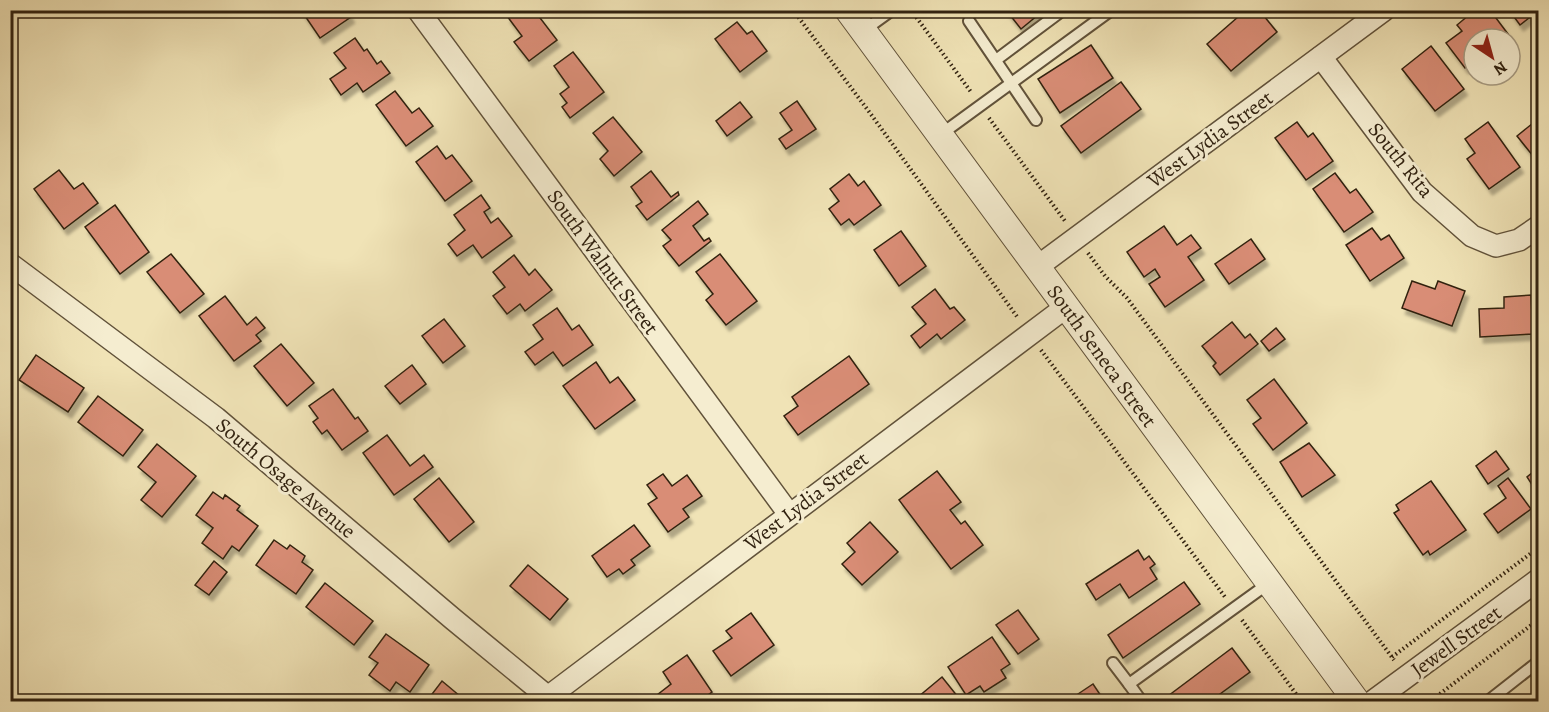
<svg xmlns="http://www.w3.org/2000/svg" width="1549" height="712" viewBox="0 0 1549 712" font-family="Alegreya,serif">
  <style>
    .building { fill: #d98d76; stroke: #312210; stroke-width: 1.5; filter: url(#shadow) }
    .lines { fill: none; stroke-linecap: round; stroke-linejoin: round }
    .service-casing { stroke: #61523a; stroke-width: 14 }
    .minor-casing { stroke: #61523a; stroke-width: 24 }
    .tertiary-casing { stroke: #61523a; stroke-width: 28 }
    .path { stroke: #312210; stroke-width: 4; stroke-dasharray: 1.5 3; stroke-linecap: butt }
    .service { stroke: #f5edd0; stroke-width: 10 }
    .minor { stroke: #f5edd0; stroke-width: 21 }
    .tertiary { stroke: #f5edd0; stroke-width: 26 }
    .labels { text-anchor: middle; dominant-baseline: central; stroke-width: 6; stroke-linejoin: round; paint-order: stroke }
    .street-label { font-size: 21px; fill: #312210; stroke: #f5edd0 }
  </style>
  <defs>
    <filter id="shadow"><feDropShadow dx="3.5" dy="6" stdDeviation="1.5" flood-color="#0004"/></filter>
  </defs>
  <rect width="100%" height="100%" fill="#f0e3b6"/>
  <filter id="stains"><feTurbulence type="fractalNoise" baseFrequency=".00333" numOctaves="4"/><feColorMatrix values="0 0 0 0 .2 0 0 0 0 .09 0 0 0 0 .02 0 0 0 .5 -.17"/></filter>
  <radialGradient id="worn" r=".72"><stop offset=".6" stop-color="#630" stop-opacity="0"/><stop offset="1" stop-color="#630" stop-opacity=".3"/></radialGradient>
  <g class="building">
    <polygon points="301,10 347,10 351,17 320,38"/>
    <polygon points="514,10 534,10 557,40 529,61 514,42 522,36 507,16"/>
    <polygon points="1006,10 1044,10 1021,29"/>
    <polygon points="1246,10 1259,10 1277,32 1231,71 1207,44"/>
    <polygon points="1475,10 1490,10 1508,34 1503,39 1474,39 1474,61 1465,68 1446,43 1462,31 1457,25"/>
    <polygon points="1509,10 1538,10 1538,11 1520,25"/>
    <polygon points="737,22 747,34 752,31 767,51 740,72 715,39"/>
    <polygon points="355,38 364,51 367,49 377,64 381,61 390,73 363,92 357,83 341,95 330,79 346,68 334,53"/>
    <polygon points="1091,45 1113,78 1060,113 1038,79"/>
    <polygon points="1431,46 1464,89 1435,111 1402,69"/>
    <polygon points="573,52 604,92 570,118 562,107 567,103 560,94 569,87 554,66"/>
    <polygon points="1121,82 1141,109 1081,153 1061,126"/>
    <polygon points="395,91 412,113 419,108 433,126 406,146 376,105"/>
    <polygon points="797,101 816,129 786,149 779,139 792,130 780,113"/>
    <polygon points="740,102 752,117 727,136 716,121"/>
    <polygon points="613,117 642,152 614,176 600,159 608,151 593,133"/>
    <polygon points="1538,119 1538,152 1533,156 1517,136"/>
    <polygon points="1297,122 1308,137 1313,133 1333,161 1306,180 1275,138"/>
    <polygon points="1488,122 1520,167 1489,189 1467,159 1475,153 1465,139"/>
    <polygon points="437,146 446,159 452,155 472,181 445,201 416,162"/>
    <polygon points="59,170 74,189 83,183 98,203 64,229 34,189"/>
    <polygon points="651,171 671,197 678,192 679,195 647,220 636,206 642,202 631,187"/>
    <polygon points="1335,173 1350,193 1356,189 1373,212 1344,232 1313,189"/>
    <polygon points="849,174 858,186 864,181 881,205 854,225 849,219 841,225 829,209 839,201 830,189"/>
    <polygon points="481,195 490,208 484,212 491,223 498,218 512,236 482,258 473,245 457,256 448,244 465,230 454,215"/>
    <polygon points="698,201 708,214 693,226 704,241 709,238 711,241 679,266 663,246 671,240 662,230"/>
    <polygon points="115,205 149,252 120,274 85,227"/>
    <polygon points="1164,226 1177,245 1191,235 1201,248 1188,257 1204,280 1165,307 1149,284 1160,277 1155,269 1144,277 1127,252"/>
    <polygon points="1372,228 1381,240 1389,235 1404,258 1370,281 1346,245"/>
    <polygon points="901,231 926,266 899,286 874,250"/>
    <polygon points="1251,239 1265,259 1229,284 1215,264"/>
    <polygon points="171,254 204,294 180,313 147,272"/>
    <polygon points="720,254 757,301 726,325 706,300 713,294 696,272"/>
    <polygon points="514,255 529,275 535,269 552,290 525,311 520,304 507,314 493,296 505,287 493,272"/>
    <polygon points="1412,281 1435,289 1438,281 1465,291 1452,326 1402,308"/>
    <polygon points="935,289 950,309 954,307 965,320 941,339 937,334 920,348 911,336 926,324 912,307"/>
    <polygon points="1531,295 1533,334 1480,337 1479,309 1504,308 1504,297"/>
    <polygon points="225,296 247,325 256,317 265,328 256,335 261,341 234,361 199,316"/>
    <polygon points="557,308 572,330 579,325 593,345 563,366 553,352 535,365 525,352 543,339 533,325"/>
    <polygon points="444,319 465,346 443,363 422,336"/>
    <polygon points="1232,322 1245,338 1250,334 1258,344 1220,375 1213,366 1216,363 1202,346"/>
    <polygon points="1276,328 1285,339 1269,351 1261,341"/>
    <polygon points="281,344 314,383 287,406 254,366"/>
    <polygon points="36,355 84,388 68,412 19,380"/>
    <polygon points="849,356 869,384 798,435 784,416 798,406 792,397"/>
    <polygon points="596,362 610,383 618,377 635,400 595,429 563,386"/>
    <polygon points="412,365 426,384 400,404 385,386"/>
    <polygon points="1274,379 1307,423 1273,450 1253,424 1261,418 1247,400"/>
    <polygon points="333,389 355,419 358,417 368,431 342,450 327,430 322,434 313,422 318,418 309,406"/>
    <polygon points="98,396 143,430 123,456 78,422"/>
    <polygon points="387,435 410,466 424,455 433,467 394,495 363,453"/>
    <polygon points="1309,443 1335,475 1302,497 1280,462"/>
    <polygon points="157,444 196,476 162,517 141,500 156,482 138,467"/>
    <polygon points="1496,451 1509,469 1488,484 1476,466"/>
    <polygon points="1538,468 1538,494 1527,477"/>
    <polygon points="937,471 961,502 950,510 961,524 965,521 983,545 951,569 899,500"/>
    <polygon points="663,474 672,486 687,475 702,496 683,509 689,517 668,532 648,504 657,498 647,485"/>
    <polygon points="439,478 474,522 449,542 414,499"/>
    <polygon points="1508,478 1531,509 1498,533 1484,514 1506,498 1498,486"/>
    <polygon points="1431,481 1466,530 1430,555 1428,551 1423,555 1394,513 1399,510 1396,505"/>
    <polygon points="213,492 223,499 225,495 240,506 237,510 258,526 239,551 232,546 223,559 202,543 213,528 196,515"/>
    <polygon points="870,522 898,552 862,585 842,564 855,552 847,543"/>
    <polygon points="634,525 650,546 631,560 635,565 623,574 619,569 607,577 592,556"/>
    <polygon points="274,540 287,549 290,545 305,556 302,562 313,570 296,594 256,565"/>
    <polygon points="1138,550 1144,560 1149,556 1155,564 1150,568 1157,579 1129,598 1120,584 1096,600 1086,584"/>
    <polygon points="214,561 227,572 209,595 195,585"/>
    <polygon points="528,565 568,599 550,620 510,586"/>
    <polygon points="1184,582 1200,604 1123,658 1108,635"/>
    <polygon points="325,583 373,621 354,645 306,607"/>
    <polygon points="1018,610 1039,639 1018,654 996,625"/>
    <polygon points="751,613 774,645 731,676 713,651 732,638 726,631"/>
    <polygon points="386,634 429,665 410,692 396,682 390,691 369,675 378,663 369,657"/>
    <polygon points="992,637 1010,664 1001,670 1006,678 984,692 980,686 966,695 948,667"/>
    <polygon points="1232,648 1250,672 1209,702 1160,702"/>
    <polygon points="687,655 712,692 698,702 648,702 671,684 663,672"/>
    <polygon points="942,677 962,702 912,702"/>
    <polygon points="442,681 467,702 426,702"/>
    <polygon points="1093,684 1105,702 1071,702 1069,700"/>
  </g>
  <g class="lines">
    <g class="service-casing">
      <g id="service">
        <polyline points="969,21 1036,120"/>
        <polyline points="863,31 892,10"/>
        <polyline points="996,60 1063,10"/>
        <polyline points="940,135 1110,11 1114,10"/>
        <polyline points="1113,663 1129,684"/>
        <polyline points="1142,702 1129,684 1269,583"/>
        <polyline points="1487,702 1538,662"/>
      </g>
    </g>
    <g class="minor-casing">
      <g id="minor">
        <polyline points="418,10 789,514"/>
        <polyline points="1321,57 1422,192 1472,236 1496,246 1519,240 1538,227"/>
        <polyline points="10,264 216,418 453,619 554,702"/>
        <polyline points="1037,267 1384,10"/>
        <polyline points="548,697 1066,307"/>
        <polyline points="1372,702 1538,580"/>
      </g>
    </g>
    <g class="tertiary-casing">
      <polyline id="tertiary" points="848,10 1357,702"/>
    </g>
    <g class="path">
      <polyline points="793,10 870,113 1018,318"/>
      <polyline points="911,10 971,92"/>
      <polyline points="989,118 1065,221"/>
      <polyline points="1088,253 1105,276 1127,298 1394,660"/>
      <polyline points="1041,350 1225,597"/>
      <polyline points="1242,620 1302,702"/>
      <polyline points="1392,657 1538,548"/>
      <polyline points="1429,702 1538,620"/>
    </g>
    <use href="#service" class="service"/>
    <use href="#minor" class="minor"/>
    <use href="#tertiary" class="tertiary"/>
  </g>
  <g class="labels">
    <g class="street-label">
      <text transform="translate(1210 139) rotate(-36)">West Lydia Street</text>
      <text transform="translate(1401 160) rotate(51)">South Rita</text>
      <text transform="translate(603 262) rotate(54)">South Walnut Street</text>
      <text transform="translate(1102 356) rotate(54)">South Seneca Street</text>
      <text transform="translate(286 478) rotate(40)">South Osage Avenue</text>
      <text transform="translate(806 501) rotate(-37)">West Lydia Street</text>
      <text transform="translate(1456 641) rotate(-36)">Jewell Street</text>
    </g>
  </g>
  <rect width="1549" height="712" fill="none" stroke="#f0e3b6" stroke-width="36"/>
  <rect x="12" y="12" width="1525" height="688" fill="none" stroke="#312210" stroke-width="3"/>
  <rect x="18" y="18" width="1513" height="676" fill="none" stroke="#312210" stroke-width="1.5"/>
  <g transform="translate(1492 57) rotate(144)"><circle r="28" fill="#f5edd0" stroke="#a79c83" stroke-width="1.5"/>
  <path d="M0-4.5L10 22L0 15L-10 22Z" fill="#8f2418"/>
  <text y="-9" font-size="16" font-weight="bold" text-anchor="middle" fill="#312210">N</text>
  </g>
  <rect width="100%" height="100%" filter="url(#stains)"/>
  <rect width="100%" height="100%" fill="url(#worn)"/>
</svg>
